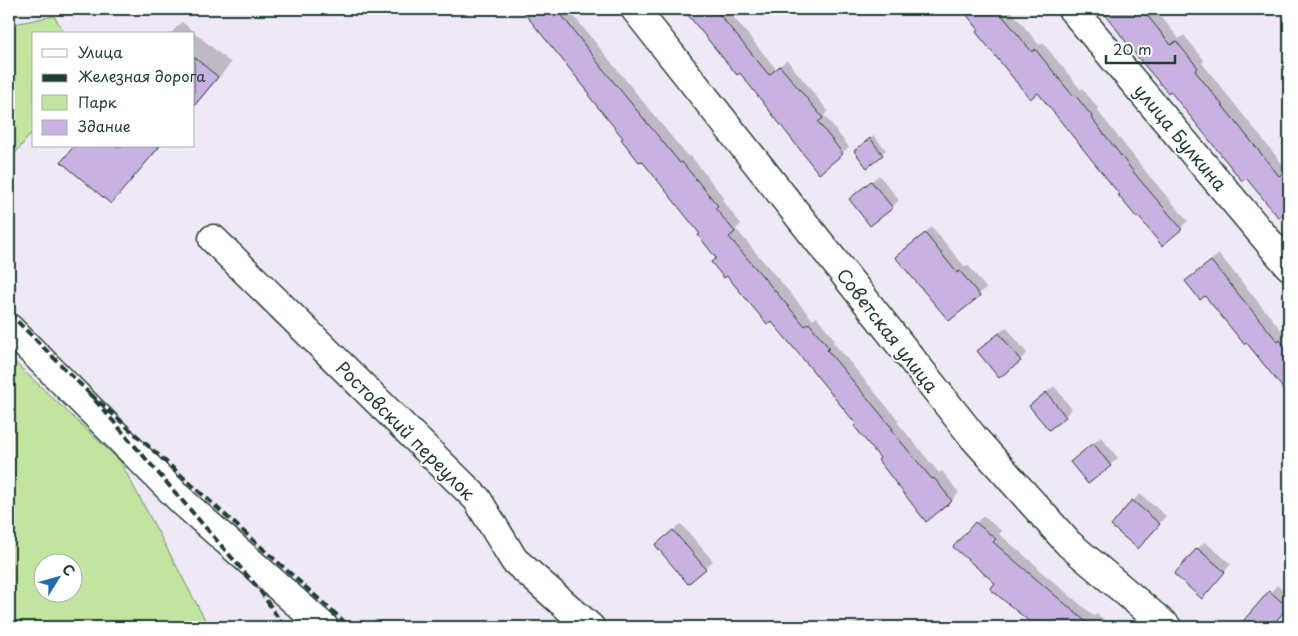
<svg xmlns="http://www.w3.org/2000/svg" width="1298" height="636" viewBox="0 0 1298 636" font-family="'Playpen Sans',sans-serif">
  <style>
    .green { fill: #c1e49e; stroke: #709069; fill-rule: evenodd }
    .shadow { fill: #0003 }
    .building { fill: #c9b2e1; stroke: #1f3d34 }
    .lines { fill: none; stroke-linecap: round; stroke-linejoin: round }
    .minor-casing { stroke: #1f3d34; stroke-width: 31 }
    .minor { stroke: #fff; stroke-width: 28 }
    .rail { stroke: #1f3d34; stroke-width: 4; stroke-dasharray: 8 4; stroke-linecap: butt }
    .labels { text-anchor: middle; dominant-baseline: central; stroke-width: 4; stroke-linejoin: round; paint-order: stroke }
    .street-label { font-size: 18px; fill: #1f3d34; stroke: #fff }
  </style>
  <rect width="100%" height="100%" fill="#efe8f6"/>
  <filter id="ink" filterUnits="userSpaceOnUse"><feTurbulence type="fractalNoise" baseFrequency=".02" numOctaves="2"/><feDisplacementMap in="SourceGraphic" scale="10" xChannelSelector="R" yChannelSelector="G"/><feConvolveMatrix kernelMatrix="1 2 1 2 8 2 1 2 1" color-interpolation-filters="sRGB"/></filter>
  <g filter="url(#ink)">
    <g class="green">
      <polygon points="54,16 65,34 34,34 34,130 9,161 9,25"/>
      <path d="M 9,357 L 120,461 L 209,627 L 9,627 ZM 42,564 L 72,564 L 72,594 L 42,594 Z"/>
    </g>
    <g class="shadow">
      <polygon points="522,9 568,9 688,157 690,155 724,198 722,200 741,224 736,229 813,320 817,317 835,340 833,342 899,421 897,422 939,473 942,471 959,493 952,500 926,521 857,424 771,319 727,274 701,234"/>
      <polygon points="684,9 727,9 776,69 787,60 828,111 824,115 849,147 842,153 740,71 737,74"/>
      <polygon points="964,9 1010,9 1039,45 1043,43 1081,90 1082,88 1098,108 1097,110 1146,172 1188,221 1162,244 1038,91 981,29"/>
      <polygon points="1102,9 1155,9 1179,39 1184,35 1204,60 1202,63 1287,170 1289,168 1289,225 1170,89"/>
      <polygon points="182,22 231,63 194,107 194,34 170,34"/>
      <polygon points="874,136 886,150 867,166 859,148"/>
      <polygon points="76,146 161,146 111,203"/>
      <polygon points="879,175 899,200 892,207 858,192"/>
      <polygon points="932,227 965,267 968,265 986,288 949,320 904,250"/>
      <polygon points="1219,254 1286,336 1288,334 1289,336 1289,399 1280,388 1283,385 1194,274"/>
      <polygon points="1006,327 1027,353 1020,360 986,344"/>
      <polygon points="1054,386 1072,409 1065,416 1038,399"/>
      <polygon points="1101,437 1118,458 1089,483 1071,462"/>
      <polygon points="1140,494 1166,516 1145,540 1133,501"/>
      <polygon points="983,516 1002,531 999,534 1038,567 1037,568 1094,616 1097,614 1113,627 1038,627 991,589 996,583 976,523"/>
      <polygon points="681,524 713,561 688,582 664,538"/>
      <polygon points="1205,542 1231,564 1209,590 1197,549"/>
      <polygon points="1277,585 1289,595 1289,605 1270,627 1240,627"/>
      <polygon points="858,621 864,627 851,627"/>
      <polygon points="700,622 705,627 694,627"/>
    </g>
    <g class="building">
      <polygon points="521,9 557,9 599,64 680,163 682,162 718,206 715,208 735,232 729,237 805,326 809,323 829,348 827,350 893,429 891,430 932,479 934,478 952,501 926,522 878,460 880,458 854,426 856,424 808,365 771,321 767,324 727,276 724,278 711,262 716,258 698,235 700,234 642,161 639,162 621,139 623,138 588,95 590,94"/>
      <polygon points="683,9 715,9 769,75 780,66 823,118 818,122 843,154 819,174 740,73 737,75"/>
      <polygon points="962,9 997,9 1032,52 1035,49 1073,96 1075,95 1092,116 1091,117 1139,179 1182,229 1162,246 1138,216 1137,218 1118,195 1120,195 1038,93 1030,99 976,32 979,30"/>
      <polygon points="1101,9 1142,9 1171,45 1176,41 1198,68 1195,71 1279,176 1289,168 1289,210 1279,218 1246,178 1242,181 1170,91 1168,93 1136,55"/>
      <polygon points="194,57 218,77 194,106"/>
      <polygon points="870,138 883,155 867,168 854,151"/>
      <polygon points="74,146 160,146 111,204 61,162"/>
      <polygon points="871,181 893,208 870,226 849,199"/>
      <polygon points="925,233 957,273 960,271 980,296 949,321 895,257"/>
      <polygon points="1211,261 1278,342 1280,340 1289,352 1289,396 1246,342 1244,344 1205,296 1200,300 1185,281"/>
      <polygon points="999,333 1021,361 999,378 977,351"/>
      <polygon points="1046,392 1066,417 1049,430 1029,406"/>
      <polygon points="1093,443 1111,466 1088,484 1070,462"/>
      <polygon points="1132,500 1160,524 1138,549 1111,526"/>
      <polygon points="975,522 996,539 993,542 1092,627 1036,627 990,589 995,583 953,547"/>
      <polygon points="673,530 706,569 688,584 655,545"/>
      <polygon points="1197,548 1225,572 1202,599 1174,574"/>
      <polygon points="1269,591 1288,607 1271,627 1238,627"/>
    </g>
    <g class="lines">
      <g class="minor-casing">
        <g id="minor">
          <polyline points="635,9 974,438 1069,544 1167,627"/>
          <polyline points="1072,9 1289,266"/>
          <polyline points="213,239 477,499 514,560 590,627"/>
          <polyline points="9,328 184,503 324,627"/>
        </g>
      </g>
      <use href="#minor" class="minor"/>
      <g class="rail">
        <polyline points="9,313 87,391"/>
        <polyline points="284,627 259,589 87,391 350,627"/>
      </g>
    </g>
  </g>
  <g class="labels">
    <g class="street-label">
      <text transform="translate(1181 137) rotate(50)">улица Булкина</text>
      <text transform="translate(888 330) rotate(52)">Советская улица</text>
      <text transform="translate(406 430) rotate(45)">Ростовский переулок</text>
    </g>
  </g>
  <rect width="1298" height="636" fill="none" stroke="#fff" stroke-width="30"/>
  <rect x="15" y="15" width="1268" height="606" fill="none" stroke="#1f3d34" stroke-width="2" filter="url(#ink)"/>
  <rect x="32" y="32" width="162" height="115" fill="#ffffff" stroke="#a5b1ae"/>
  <rect x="42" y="49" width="25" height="8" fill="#ffffff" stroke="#a5b1ae"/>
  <text x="78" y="58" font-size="15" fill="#1f3d34">Улица</text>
  <rect x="42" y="74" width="25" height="8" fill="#1f3d34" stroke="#a5b1ae"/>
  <text x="78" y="82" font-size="15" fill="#1f3d34">Железная дорога</text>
  <rect x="42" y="95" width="25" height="15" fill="#c1e49e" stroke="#a5b1ae"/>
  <text x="78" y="108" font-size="15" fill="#1f3d34">Парк</text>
  <rect x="42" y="120" width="25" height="15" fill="#c9b2e1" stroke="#a5b1ae"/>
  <text x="78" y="132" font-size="15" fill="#1f3d34">Здание</text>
  <g transform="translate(58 578) rotate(53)"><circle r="24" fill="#ffffff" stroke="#a5b1ae"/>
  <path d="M0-4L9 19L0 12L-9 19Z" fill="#1f6fb2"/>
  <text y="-8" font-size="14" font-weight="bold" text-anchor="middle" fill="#1f3d34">С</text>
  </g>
  <path d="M1106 55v8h69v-8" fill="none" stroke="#1f3d34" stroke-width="2.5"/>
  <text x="1113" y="55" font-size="15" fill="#1f3d34" stroke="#ffffff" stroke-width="4" paint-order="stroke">20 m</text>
</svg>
